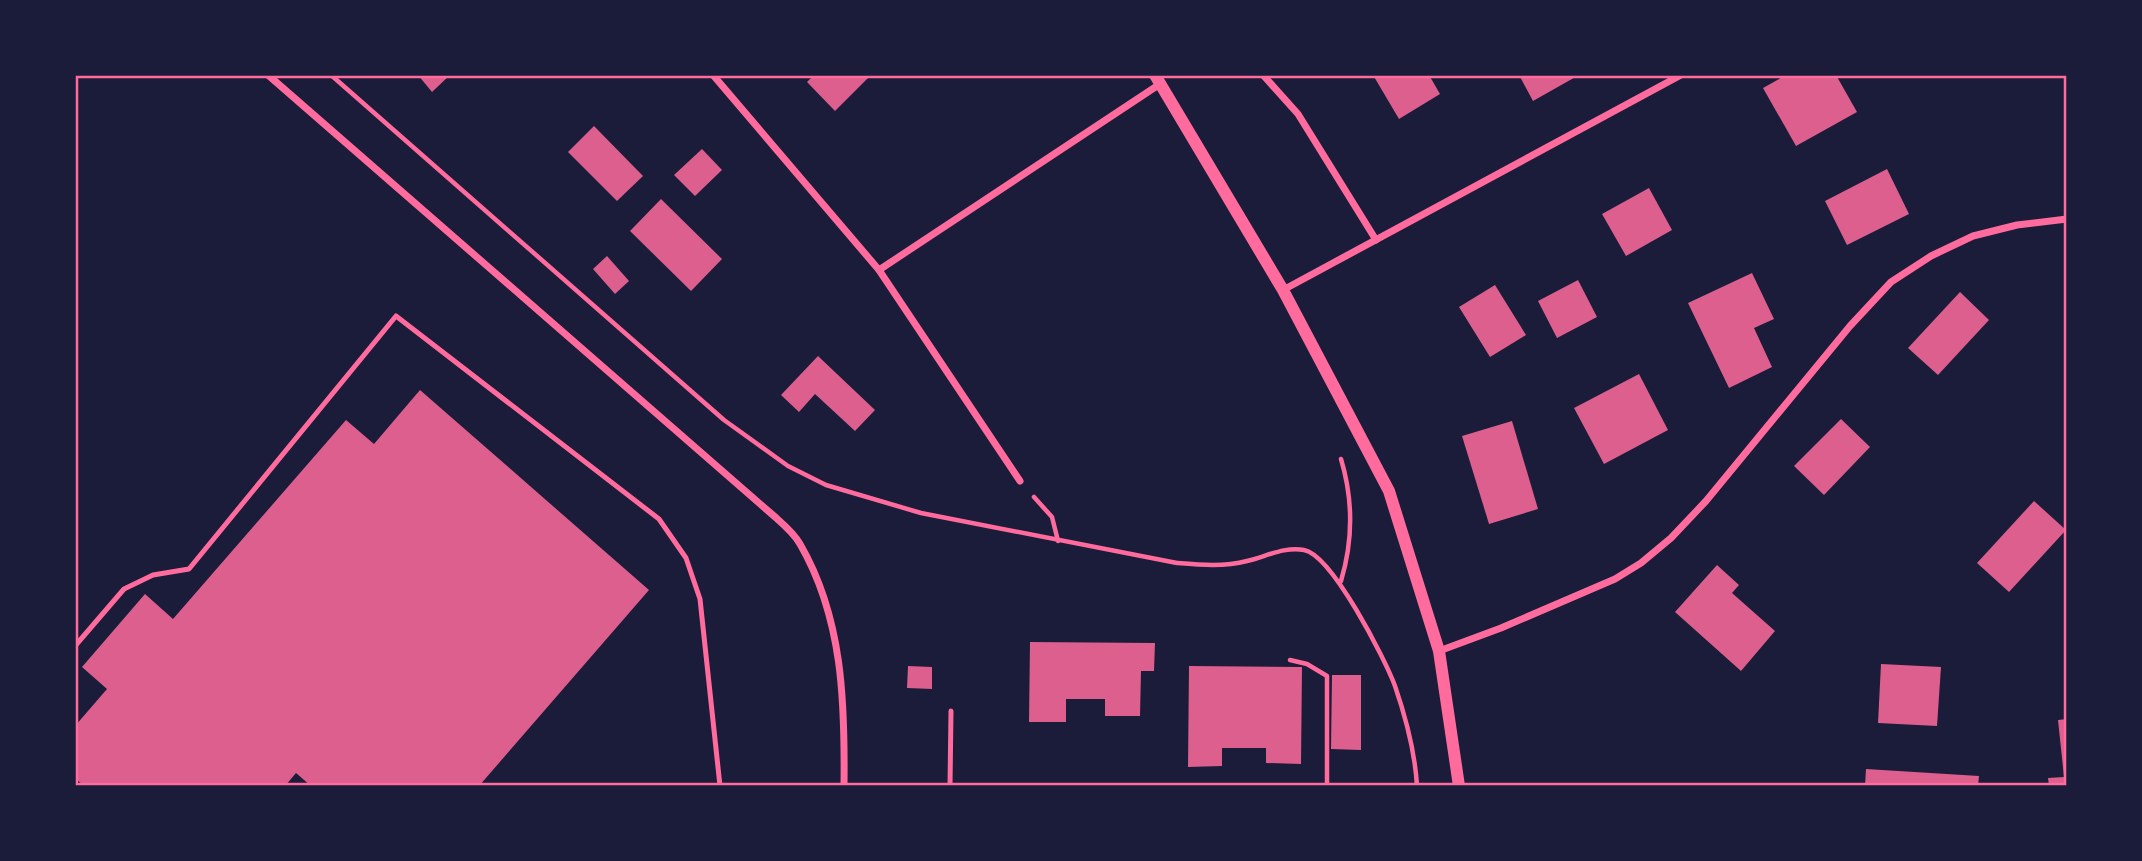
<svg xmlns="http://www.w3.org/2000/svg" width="2142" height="861" viewBox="0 0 2142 861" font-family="'Space Grotesk',sans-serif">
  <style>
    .building { fill: #dd5f8e }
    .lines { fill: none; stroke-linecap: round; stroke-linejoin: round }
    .path { stroke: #ff6b9d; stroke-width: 4.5 }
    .service { stroke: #ff6b9d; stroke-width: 5 }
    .minor { stroke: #ff6b9d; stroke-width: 7 }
    .tertiary { stroke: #ff6b9d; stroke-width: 12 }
    .neatline { fill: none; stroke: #ff6b9d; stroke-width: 2.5 }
  </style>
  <rect width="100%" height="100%" fill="#1b1b3a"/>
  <g class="building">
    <polygon points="418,75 450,75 432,92"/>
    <polygon points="814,75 871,75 835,111 807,82"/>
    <polygon points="1373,75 1429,75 1440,94 1399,119"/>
    <polygon points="1519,75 1579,75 1533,101"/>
    <polygon points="1786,75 1836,75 1857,112 1796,146 1763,88"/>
    <polygon points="594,126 643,176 617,201 568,152"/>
    <polygon points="702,149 722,170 695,196 674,175"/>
    <polygon points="1887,169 1909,214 1847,245 1825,201"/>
    <polygon points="1649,188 1672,230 1626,256 1602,214"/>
    <polygon points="661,199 722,259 691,291 630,231"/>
    <polygon points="607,256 629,281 615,294 593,269"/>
    <polygon points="1752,273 1774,319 1754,328 1772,367 1729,388 1688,303"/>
    <polygon points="1578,280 1597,317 1557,338 1538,301"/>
    <polygon points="1495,285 1526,335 1490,357 1459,307"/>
    <polygon points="1960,292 1989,320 1938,375 1908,348"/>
    <polygon points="818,356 875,410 855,431 815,394 799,412 781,395"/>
    <polygon points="1639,374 1668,430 1604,464 1574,408"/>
    <polygon points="420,390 649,590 479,786 311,786 296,773 285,786 84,786 75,778 75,726 107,689 82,667 145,594 173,619 346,420 374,444"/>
    <polygon points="1841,419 1870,447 1824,495 1794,466"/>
    <polygon points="1512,421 1538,509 1489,524 1462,436"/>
    <polygon points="2034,501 2066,530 2009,592 1977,563"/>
    <polygon points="1717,565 1739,585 1732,593 1775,631 1741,671 1675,612"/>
    <polygon points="1030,642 1155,643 1154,671 1141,671 1140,716 1105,716 1105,699 1066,699 1066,722 1029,722"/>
    <polygon points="1881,664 1941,667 1937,726 1878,723"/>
    <polygon points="908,666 932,667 932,689 907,688"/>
    <polygon points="1189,666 1302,667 1301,764 1266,763 1266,748 1222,748 1222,766 1188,767"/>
    <polygon points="1332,675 1361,675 1361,750 1331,749"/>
    <polygon points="2067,719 2067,786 2049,786 2048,778 2064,777 2058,720"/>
    <polygon points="1866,769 1979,776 1978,786 1865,786"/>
  </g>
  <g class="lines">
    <g class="path">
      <path d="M 331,75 L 724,420 L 788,466 L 826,485 L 921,513 L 1177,563 C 1201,565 1224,567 1247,561 C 1265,557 1285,546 1304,550 C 1332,555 1385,659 1395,686 C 1406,718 1415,752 1417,786"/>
      <polyline points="1034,497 1052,517 1058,541"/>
      <path d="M 1341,581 C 1353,541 1353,499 1341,459"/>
      <polyline points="1290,660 1307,664 1327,676 1327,786"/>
    </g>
    <g class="service">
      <polyline points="75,646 124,589 153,575 189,569 396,316 659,519 686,558 700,599 720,786"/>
      <polyline points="950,786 951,711"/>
    </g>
    <g class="minor">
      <path d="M 268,75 L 774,516 C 783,524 794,533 800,544 C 843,618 845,703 844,786"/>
      <polyline points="713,75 879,270 1020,481"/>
      <polyline points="1263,75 1298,114 1376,240"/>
      <polyline points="879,270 1160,84"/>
      <polyline points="1283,290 1681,75"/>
      <polyline points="1439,651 1501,628 1615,579 1641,563 1671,538 1706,501 1850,326 1891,282 1931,256 1973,236 2017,225 2067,219"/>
    </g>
    <polyline class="tertiary" points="1155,75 1283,290 1389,491 1439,651 1459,786"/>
  </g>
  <rect width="2142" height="861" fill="none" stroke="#1b1b3a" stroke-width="154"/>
  <rect x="77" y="77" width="1988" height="707" class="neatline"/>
</svg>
